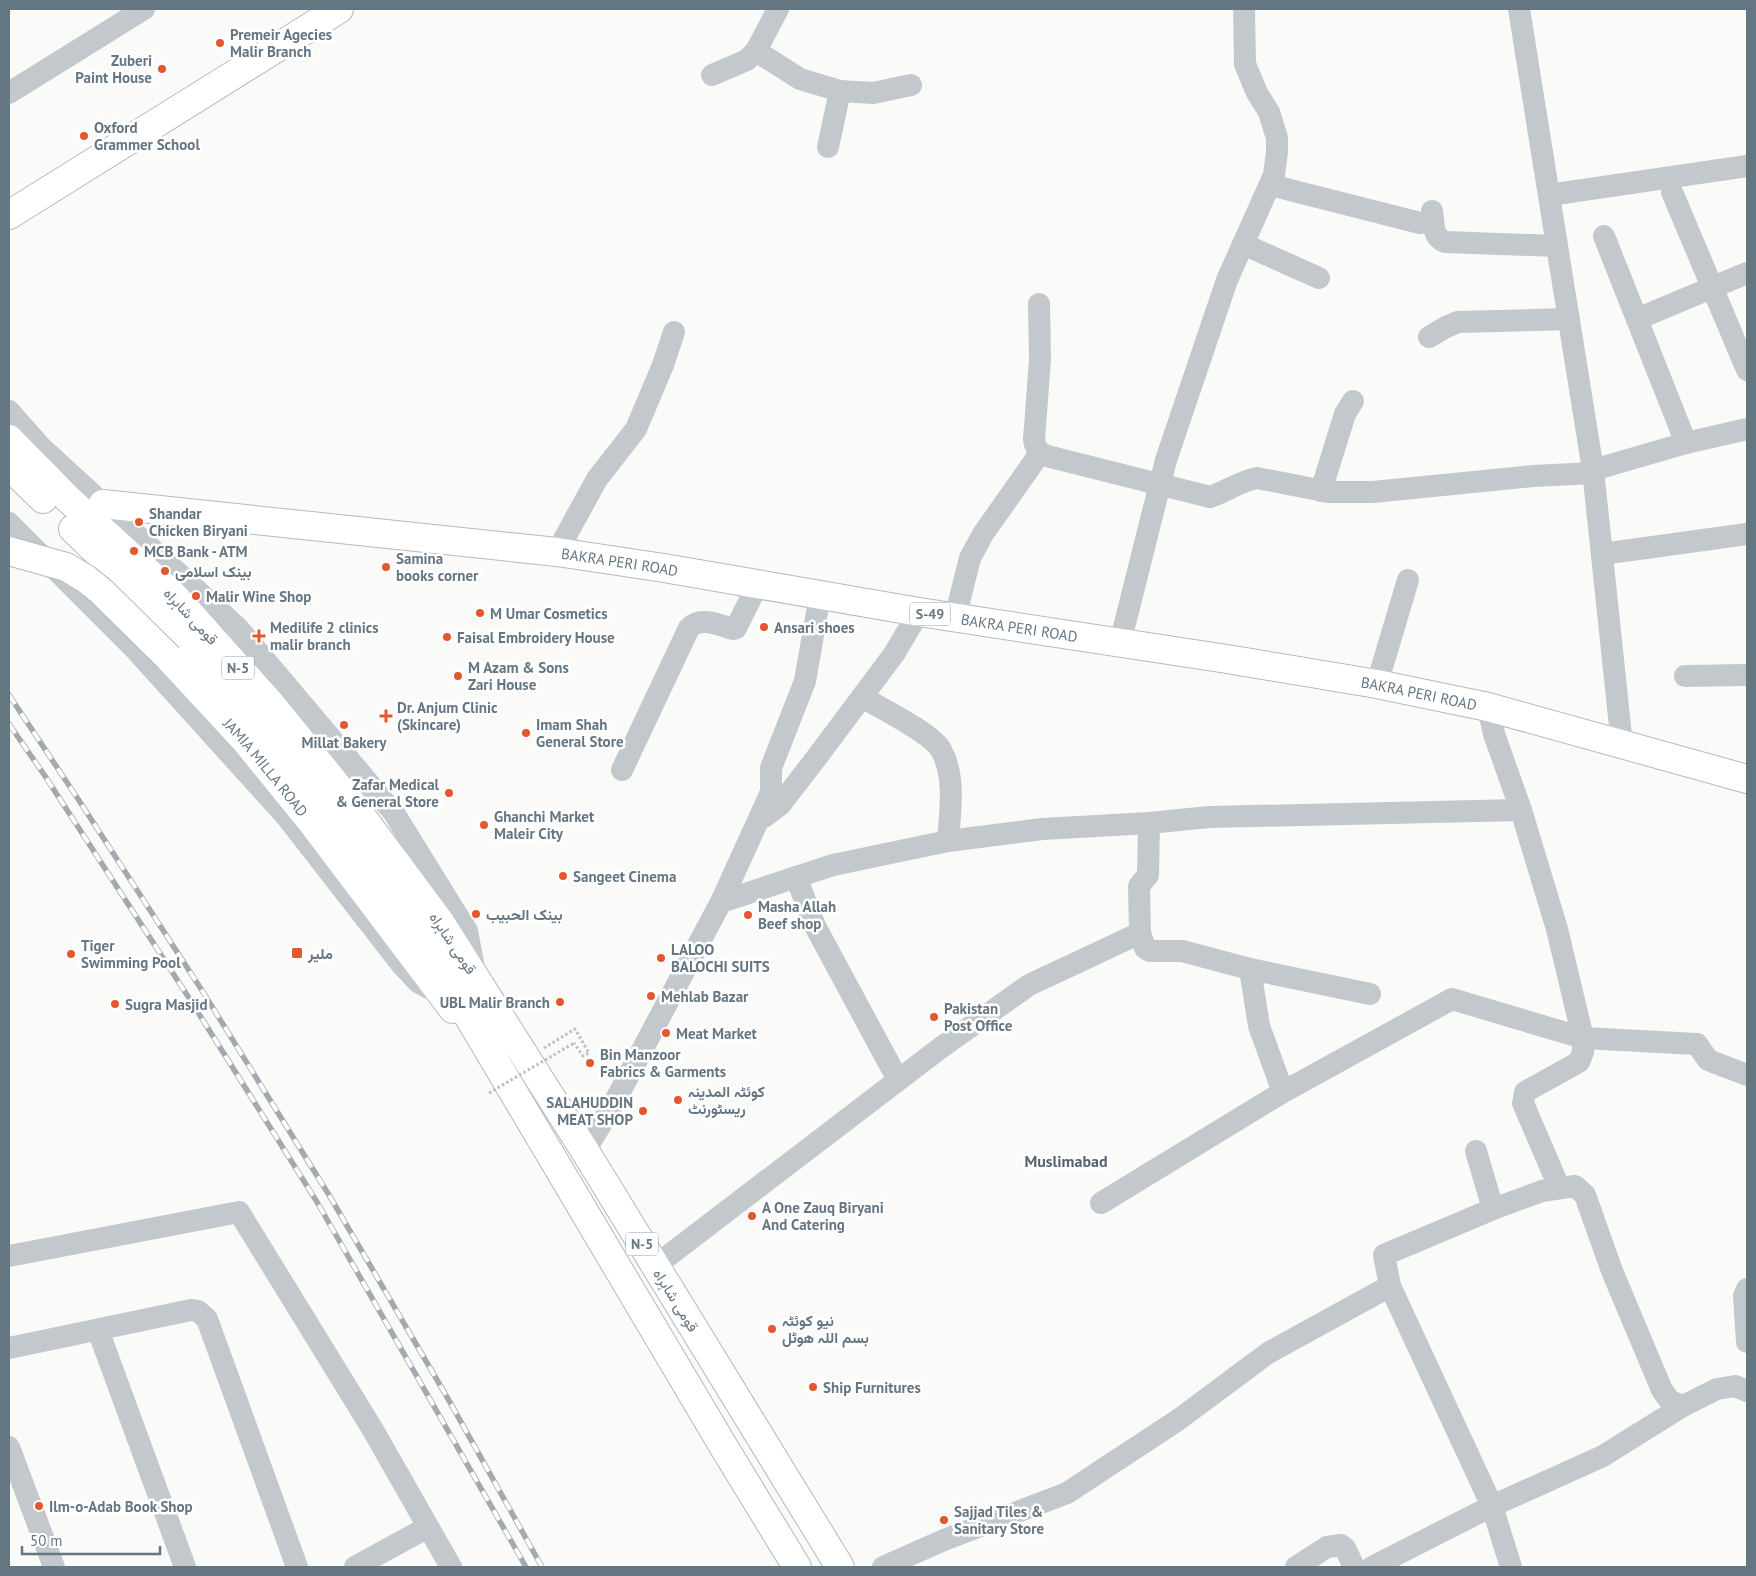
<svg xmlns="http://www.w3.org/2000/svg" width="1756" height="1576" viewBox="0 0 1756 1576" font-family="'PT Sans',Vazirmatn,sans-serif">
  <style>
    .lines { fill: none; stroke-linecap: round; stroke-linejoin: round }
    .major-casing { stroke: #b5babe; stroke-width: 30 }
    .highway-casing { stroke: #b4b9bd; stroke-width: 30 }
    .path { stroke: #bbbfc2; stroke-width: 3; stroke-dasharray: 2.5 2.5; stroke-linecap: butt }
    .minor { stroke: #c3c8cc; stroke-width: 22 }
    .major { stroke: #fff; stroke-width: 28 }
    .highway { stroke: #fff; stroke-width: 28 }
    .rail-casing { stroke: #a2aab0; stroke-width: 5.5 }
    .rail { stroke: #fff; stroke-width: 4; stroke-dasharray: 11; stroke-linecap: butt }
    .major-bridge-casing { stroke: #b5babe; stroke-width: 30; stroke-linecap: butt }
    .path-bridge { stroke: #bbbfc2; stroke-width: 3; stroke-dasharray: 2.5 2.5; stroke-linecap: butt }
    .major-bridge { stroke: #fff; stroke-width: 28 }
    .poi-dot { fill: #e4572e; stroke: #fff; stroke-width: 2 }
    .labels { text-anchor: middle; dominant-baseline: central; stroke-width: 5; stroke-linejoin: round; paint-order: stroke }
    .shield { fill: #fff; stroke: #939fa8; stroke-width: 1 }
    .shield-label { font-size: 14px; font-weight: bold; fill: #657683 }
    .poi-label { font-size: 15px; font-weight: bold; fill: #657683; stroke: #fff; text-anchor: start }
    .street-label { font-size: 15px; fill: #657683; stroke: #fff }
    .neighbourhood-label { font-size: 16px; font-weight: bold; fill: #57646e; stroke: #fff }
  </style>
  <rect width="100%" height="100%" fill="#fafaf8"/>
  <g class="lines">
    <g class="major-casing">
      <g id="major">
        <polyline points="9,215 339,9"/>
        <path id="s1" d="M 103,504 L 557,552 L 664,568 L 919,612 L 1227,659 L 1377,684 L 1488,707 L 1747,779"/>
        <path id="s2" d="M 169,658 L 245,740 L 314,825 L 453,1009"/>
      </g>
    </g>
    <g class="highway-casing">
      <g id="highway">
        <polyline points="9,439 67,498 174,596 270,703 357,810 440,922 585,1151 840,1567"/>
        <polyline points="9,466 43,499"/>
        <polyline points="73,529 156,609 251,714 338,820 419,933 722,1444 797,1567"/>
      </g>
    </g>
    <polyline class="path" points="544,1048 575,1029 589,1053 583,1056 574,1043"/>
    <g class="minor">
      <polyline points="1519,9 1593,470 1622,745"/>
      <polyline points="756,51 800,79 840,91 873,93 911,85"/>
      <polyline points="712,75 747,60 756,51 778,9"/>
      <polyline points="9,93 144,9"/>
      <polyline points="828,147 840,91"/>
      <polyline points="1270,185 1420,223"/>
      <polyline points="1672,192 1747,370"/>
      <polyline points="1549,195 1747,166"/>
      <path d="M 1432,211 C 1434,223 1432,237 1445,242 L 1557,246"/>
      <polyline points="1604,236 1686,443"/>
      <polyline points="1243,244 1319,278"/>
      <path d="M 1039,304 L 1040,360 L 1034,439 C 1035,448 1038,452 1047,456 L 1210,497 C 1226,492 1240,481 1257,478 L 1329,492 L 1373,492 L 1533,476 L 1594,473"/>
      <polyline points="1637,319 1747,273"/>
      <polyline points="1429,337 1446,327 1458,322 1569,319"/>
      <polyline points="9,411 41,447 238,628 394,813 467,931 475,973"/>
      <polyline points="1593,470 1686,443 1747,429"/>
      <polyline points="1321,491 1345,414 1353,401"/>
      <polyline points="9,523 135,649 286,816 402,965 418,982 429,988"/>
      <polyline points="557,552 597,479 636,429 663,365 674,332"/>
      <polyline points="1602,554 1747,534"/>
      <polyline points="955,618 970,558 983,534 1040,453"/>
      <polyline points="1120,643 1166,460 1227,280 1274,175 1277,152 1277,138 1269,112 1257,93 1245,64 1244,9"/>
      <polyline points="1685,676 1747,675"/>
      <polyline points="1377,684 1408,580"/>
      <path d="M 862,697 C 880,708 932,733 941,750 C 956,776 950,813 948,841"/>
      <polyline points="1488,707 1494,734 1521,810 1557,929 1583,1038 1583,1052 1579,1062 1525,1092 1523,1103 1559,1187"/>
      <path d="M 622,770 L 689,628 C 701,616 719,625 733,629 L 736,628 L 758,584"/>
      <polyline points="764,817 780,805 817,757 894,654 919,612"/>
      <polyline points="1149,823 1209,817 1521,810"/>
      <polyline points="796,877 815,926 898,1080"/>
      <polyline points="721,902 771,792 771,768 805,681 820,595"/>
      <polyline points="1140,933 1145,948 1150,951 1182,951 1250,969 1370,994"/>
      <polyline points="1250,969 1259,1026 1283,1092"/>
      <polyline points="585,1151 615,1101 721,902 833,865 948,841 1042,829 1149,823 1148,875 1139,886 1140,933 1029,985 939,1049 655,1266"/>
      <polyline points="1476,1151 1493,1209"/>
      <polyline points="1101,1203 1283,1092 1452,999 1583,1038 1697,1044 1708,1060 1747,1075"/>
      <polyline points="9,1256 239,1212 373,1430 451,1567"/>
      <polyline points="1747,1289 1744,1296 1747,1342"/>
      <polyline points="98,1330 185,1567"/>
      <polyline points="9,1348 191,1310 198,1311 207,1319 297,1567"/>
      <polyline points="9,1447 54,1567"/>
      <polyline points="355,1567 428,1527"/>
      <polyline points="883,1567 944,1540 1067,1493 1178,1420 1268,1353 1390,1286"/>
      <polyline points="1296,1567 1327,1547 1341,1545 1345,1548 1354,1567"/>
      <polyline points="1372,1567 1492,1506 1603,1456 1683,1406"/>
      <polyline points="1511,1567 1492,1506 1390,1286 1384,1255 1493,1209 1542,1191 1575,1186 1585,1195 1612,1271 1662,1390 1670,1401 1683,1406 1717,1389 1735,1386 1747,1391"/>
    </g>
    <use href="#major" class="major"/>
    <use href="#highway" class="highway"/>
    <g class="rail-casing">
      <g id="rail">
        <polyline points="9,695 80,802 203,992 329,1195 447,1397 542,1567"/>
        <polyline points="9,724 45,776 189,998 317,1202 526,1567"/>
      </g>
    </g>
    <use href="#rail" class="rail"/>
    <g class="major-bridge-casing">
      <polyline id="major-bridge" points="9,551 66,567 86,579 102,592 169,658"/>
    </g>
    <polyline class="path-bridge" points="489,1093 574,1043"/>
    <use href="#major-bridge" class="major-bridge"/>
  </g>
  <g class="poi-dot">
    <circle cx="220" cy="43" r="5"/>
    <circle cx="162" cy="69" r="5"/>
    <circle cx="84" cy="136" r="5"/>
    <circle cx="139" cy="522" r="5"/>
    <circle cx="134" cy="551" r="5"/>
    <circle cx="386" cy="567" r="5"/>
    <circle cx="165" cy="571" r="5"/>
    <circle cx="196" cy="596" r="5"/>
    <circle cx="480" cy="613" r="5"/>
    <circle cx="764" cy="627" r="5"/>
    <path d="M256.5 628.5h5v5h5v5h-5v5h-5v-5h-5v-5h5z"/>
    <circle cx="447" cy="637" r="5"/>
    <circle cx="458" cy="676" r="5"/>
    <path d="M383.5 708.5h5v5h5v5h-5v5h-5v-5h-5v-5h5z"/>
    <circle cx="344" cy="725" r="5"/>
    <circle cx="526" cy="733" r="5"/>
    <circle cx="449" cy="793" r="5"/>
    <circle cx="484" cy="825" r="5"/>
    <circle cx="563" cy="876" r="5"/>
    <circle cx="476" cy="914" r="5"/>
    <circle cx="748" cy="915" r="5"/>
    <rect x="291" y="947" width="12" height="12" rx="2.5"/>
    <circle cx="71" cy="954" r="5"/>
    <circle cx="661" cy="958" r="5"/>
    <circle cx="651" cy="996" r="5"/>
    <circle cx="560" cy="1002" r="5"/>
    <circle cx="115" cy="1004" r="5"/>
    <circle cx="934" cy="1017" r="5"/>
    <circle cx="666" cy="1033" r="5"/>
    <circle cx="590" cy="1063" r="5"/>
    <circle cx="678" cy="1100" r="5"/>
    <circle cx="643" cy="1111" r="5"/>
    <circle cx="752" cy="1216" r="5"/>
    <circle cx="772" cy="1329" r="5"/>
    <circle cx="813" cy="1387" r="5"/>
    <circle cx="39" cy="1506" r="5"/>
    <circle cx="944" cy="1520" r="5"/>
  </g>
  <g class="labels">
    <g class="shield">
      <rect x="910" y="602.5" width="40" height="23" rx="4"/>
      <rect x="222" y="656.5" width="32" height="23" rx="4"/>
      <rect x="626" y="1232.5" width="32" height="23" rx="4"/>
    </g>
    <g class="shield-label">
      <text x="930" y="614">S-49</text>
      <text x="238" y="668">N-5</text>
      <text x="642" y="1244">N-5</text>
    </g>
    <g class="poi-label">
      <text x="230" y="34">Premeir Agecies<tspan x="230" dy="17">Malir Branch</tspan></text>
      <text x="152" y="60" text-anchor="end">Zuberi<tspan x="152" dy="17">Paint House</tspan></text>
      <text x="94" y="127">Oxford<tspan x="94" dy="17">Grammer School</tspan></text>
      <text x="149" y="513">Shandar<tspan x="149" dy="17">Chicken Biryani</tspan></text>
      <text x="144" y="551">MCB Bank - ATM</text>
      <text x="396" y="558">Samina<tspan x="396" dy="17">books corner</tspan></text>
      <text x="175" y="571">بینک اسلامی</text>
      <text x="206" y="596">Malir Wine Shop</text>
      <text x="490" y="613">M Umar Cosmetics</text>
      <text x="270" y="627">Medilife 2 clinics<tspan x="270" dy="17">malir branch</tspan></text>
      <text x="774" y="627">Ansari shoes</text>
      <text x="457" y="637">Faisal Embroidery House</text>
      <text x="468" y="667">M Azam &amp; Sons<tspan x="468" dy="17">Zari House</tspan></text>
      <text x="397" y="707">Dr. Anjum Clinic<tspan x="397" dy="17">(Skincare)</tspan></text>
      <text x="536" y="724">Imam Shah<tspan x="536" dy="17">General Store</tspan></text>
      <text x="344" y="742" text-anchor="middle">Millat Bakery</text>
      <text x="439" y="784" text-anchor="end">Zafar Medical<tspan x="439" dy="17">&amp; General Store</tspan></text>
      <text x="494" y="816">Ghanchi Market<tspan x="494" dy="17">Maleir City</tspan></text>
      <text x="573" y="876">Sangeet Cinema</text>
      <text x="758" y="906">Masha Allah<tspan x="758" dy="17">Beef shop</tspan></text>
      <text x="486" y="914">بينک الحبيب</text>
      <text x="81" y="945">Tiger<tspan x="81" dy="17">Swimming Pool</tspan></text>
      <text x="671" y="949">LALOO<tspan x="671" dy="17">BALOCHI SUITS</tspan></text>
      <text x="308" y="953">ملیر</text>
      <text x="661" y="996">Mehlab Bazar</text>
      <text x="550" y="1002" text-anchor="end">UBL Malir Branch</text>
      <text x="125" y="1004">Sugra Masjid</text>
      <text x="944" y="1008">Pakistan<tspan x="944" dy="17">Post Office</tspan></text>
      <text x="676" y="1033">Meat Market</text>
      <text x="600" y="1054">Bin Manzoor<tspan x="600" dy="17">Fabrics &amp; Garments</tspan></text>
      <text x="688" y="1091">کوئٹہ المدینہ<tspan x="688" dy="17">ریسٹورنٹ</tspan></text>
      <text x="633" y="1102" text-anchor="end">SALAHUDDIN<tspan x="633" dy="17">MEAT SHOP</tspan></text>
      <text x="762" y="1207">A One Zauq Biryani<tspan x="762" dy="17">And Catering</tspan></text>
      <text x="782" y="1320">نیو کوئٹہ<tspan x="782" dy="17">بسم اللہ ھوٹل</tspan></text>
      <text x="823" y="1387">Ship Furnitures</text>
      <text x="49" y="1506">Ilm-o-Adab Book Shop</text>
      <text x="954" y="1511">Sajjad Tiles &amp;<tspan x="954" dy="17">Sanitary Store</tspan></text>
    </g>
    <g class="street-label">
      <text stroke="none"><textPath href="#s1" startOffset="520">BAKRA PERI ROAD</textPath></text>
      <text transform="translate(191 616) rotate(47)">قومی شاہراہ</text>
      <text stroke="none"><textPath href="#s1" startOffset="925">BAKRA PERI ROAD</textPath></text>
      <text stroke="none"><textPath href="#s1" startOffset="1330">BAKRA PERI ROAD</textPath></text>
      <text stroke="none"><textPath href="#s2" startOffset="146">JAMIA MILLA ROAD</textPath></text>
      <text transform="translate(453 943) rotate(56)">قومی شاہراہ</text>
      <text transform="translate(676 1300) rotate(58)">قومی شاہراہ</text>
    </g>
    <g class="neighbourhood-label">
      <text x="1066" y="1161">Muslimabad</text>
    </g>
  </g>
  <rect width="1756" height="1576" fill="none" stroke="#657683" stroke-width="20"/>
  <path d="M22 1546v8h138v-8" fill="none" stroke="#657683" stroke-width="2.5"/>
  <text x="30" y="1546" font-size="15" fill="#657683" stroke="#ffffff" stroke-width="4" paint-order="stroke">50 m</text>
</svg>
